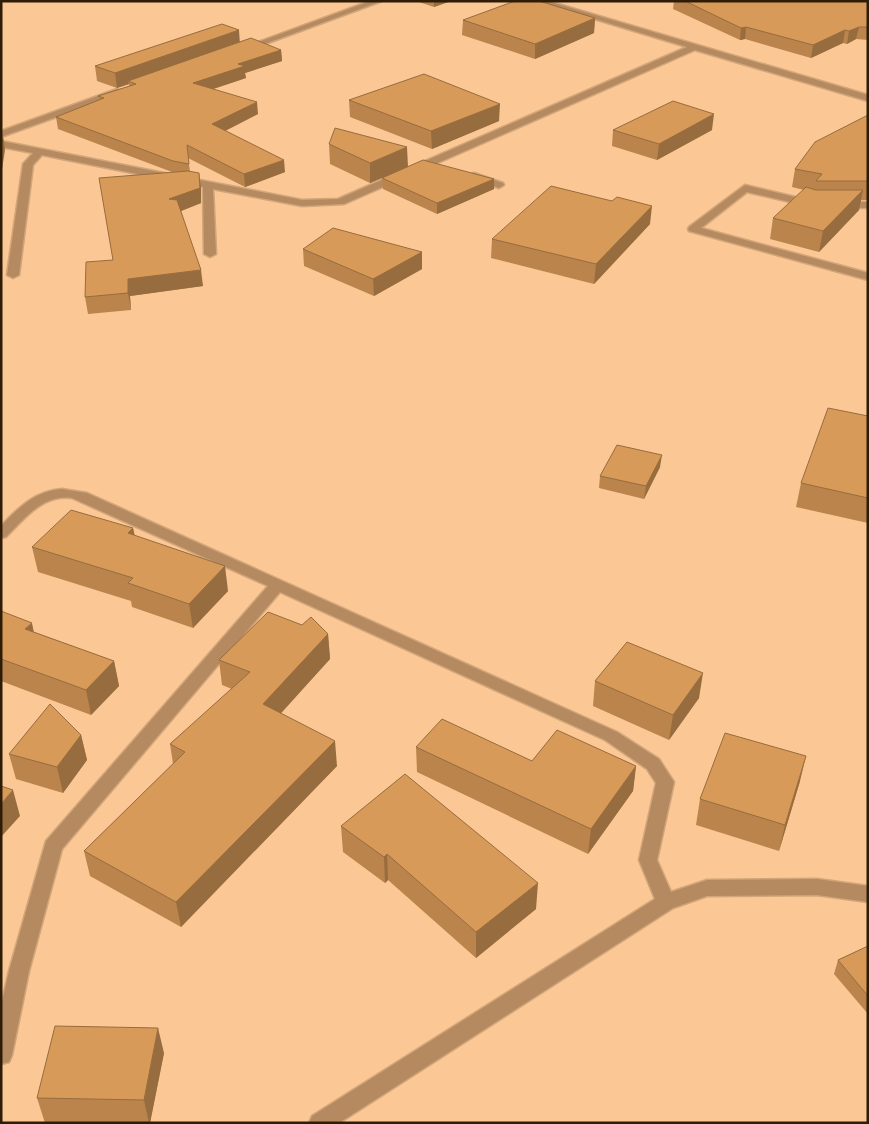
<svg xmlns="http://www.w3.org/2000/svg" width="869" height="1124" viewBox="0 0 869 1124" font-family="'Zilla Slab',serif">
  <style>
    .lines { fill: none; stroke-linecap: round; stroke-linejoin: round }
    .minor-casing { stroke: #d2a679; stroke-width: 3 }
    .minor { fill: #b58a60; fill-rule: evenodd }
    .wall { fill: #ba844c }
    .shaded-wall { fill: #976c3e }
    .building { fill: #d89a58; stroke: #976c3e }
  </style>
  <rect width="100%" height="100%" fill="#fbc895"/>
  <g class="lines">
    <g class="minor-casing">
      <g id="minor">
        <polygon points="370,1 382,1 246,51 239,49"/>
        <polygon points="535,1 548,1 868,95 868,101 695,50 344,204 302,206 213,189 216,254 210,257 204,254 203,187 42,155 33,165 19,275 13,278 7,275 23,164 33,153 1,147 1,141 302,200 338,199 687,47"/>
        <polygon points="117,89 122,92 120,94 1,137 1,131"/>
        <polygon points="474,173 503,183 504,185 499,188 470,178 470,174"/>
        <polygon points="745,185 816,202 817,204 812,207 747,192 701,228 868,273 868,280 689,231 688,229 689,227"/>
        <polygon points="839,202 868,202 868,208 835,207 834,205"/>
        <path d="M 62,489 L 87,493 L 617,732 L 659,759 L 674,782 L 657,860 L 671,892 L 707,880 L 817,879 L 868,886 L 868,902 L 817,895 L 707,896 L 673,908 L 339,1123 L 309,1123 L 312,1116 L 655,899 L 639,860 L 656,783 L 647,769 L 605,740 L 280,592 L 62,849 L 29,971 L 12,1055 L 9,1062 L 1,1064 L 1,1006 L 9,971 L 46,841 L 268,586 L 72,498 C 43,494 25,518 6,537 L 1,538 L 1,526 C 19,507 35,491 62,489 Z"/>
      </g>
    </g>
    <use href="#minor" class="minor"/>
  </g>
  <g class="wall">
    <polygon points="416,1 451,1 434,7"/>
    <polygon points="674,1 868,1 868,40 856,39 847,44 843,43 811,58 745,39 740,40 673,9"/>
    <polygon points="595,18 594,33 535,59 462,35 463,20"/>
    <polygon points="240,42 281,50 282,61 245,73 246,78 213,89 258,114 225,131 285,172 245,187 188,158 190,171 201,189 201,203 181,211 203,286 130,296 131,310 88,314 85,297 113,260 172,172 58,129 56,117 99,100 98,96 129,86 129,84 117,88 97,81 95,66"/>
    <polygon points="349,100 499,121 432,149 350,117"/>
    <polygon points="868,115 868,200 861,200 859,210 819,252 770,239 773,218 804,190 792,187 795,169"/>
    <polygon points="613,130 712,130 657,160 612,146"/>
    <polygon points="329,144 408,167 370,183 330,164"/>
    <polygon points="382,178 494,179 494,189 437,214 383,189"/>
    <polygon points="612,201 650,224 594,284 491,258 492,239"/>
    <polygon points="303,249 422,252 422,269 374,296 304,266"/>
    <polygon points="868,416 868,523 796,507 801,483"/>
    <polygon points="660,467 644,499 599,488 600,476"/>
    <polygon points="133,528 135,536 228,591 193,628 132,607 131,601 38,572 32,547"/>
    <polygon points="1,611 34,632 114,661 119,686 91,715 1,681"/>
    <polygon points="302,625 328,634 330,659 280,713 337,766 181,927 90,876 84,851 173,764 170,744 232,689 222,685 219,660"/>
    <polygon points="595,681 699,698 669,740 593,706"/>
    <polygon points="81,735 87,760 63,793 16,779 9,754"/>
    <polygon points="416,747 532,761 636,766 633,791 588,854 417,772"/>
    <polygon points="800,781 779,851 696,825 700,799"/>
    <polygon points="341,826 536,909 476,958 388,880 385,883 343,852"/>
    <polygon points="868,946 868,1014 834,974 838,960"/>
    <polygon points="164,1053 150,1123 45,1123 37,1098"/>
  </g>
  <g class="shaded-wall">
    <polygon points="434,1 451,1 434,7"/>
    <polygon points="595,18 594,33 535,59 535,44"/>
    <polygon points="746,27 745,39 740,40 741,28"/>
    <polygon points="859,27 856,39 847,44 849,31"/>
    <polygon points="239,30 240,45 128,81 129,84 117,88 115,73"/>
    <polygon points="845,30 843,43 811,58 813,45"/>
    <polygon points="281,50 282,61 245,73 246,78 195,95 193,83 238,64"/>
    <polygon points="257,102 258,114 213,137 212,124"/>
    <polygon points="500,104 499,121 432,149 431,131"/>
    <polygon points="714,114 712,130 657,160 659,144"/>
    <polygon points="3,135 5,150 1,176 1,143"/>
    <polygon points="407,147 408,167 370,183 370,163"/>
    <polygon points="284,160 285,172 245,187 244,174"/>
    <polygon points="199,173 201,189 201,203 171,215 169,199"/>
    <polygon points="494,179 494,189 437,214 437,203"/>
    <polygon points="863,190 859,210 819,252 823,231"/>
    <polygon points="652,206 650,224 594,284 596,264"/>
    <polygon points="422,252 422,269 374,296 373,279"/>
    <polygon points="201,270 203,286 130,296 131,310 128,293 128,279"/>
    <polygon points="662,455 660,467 644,499 646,486"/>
    <polygon points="133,528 137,552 128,533"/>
    <polygon points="225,566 228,591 193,628 189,604"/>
    <polygon points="32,623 37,648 25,629"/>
    <polygon points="328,634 330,659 266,730 263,704"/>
    <polygon points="114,661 119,686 91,715 86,690"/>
    <polygon points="703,673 699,698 669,740 673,715"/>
    <polygon points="81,735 87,760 63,793 57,767"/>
    <polygon points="335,741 337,766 181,927 176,902"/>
    <polygon points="806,756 800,781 779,851 785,825"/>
    <polygon points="636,766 633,791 588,854 591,829"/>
    <polygon points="13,790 20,816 1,837 1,804"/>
    <polygon points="387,854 388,880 385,883 384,857"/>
    <polygon points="538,883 536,909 476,958 476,932"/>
    <polygon points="158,1028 164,1053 150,1123 149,1123 144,1100"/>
  </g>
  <g class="building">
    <polygon points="515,1 539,1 595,18 535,44 463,20"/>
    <polygon points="685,1 868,1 868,27 859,27 849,31 845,30 813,45 746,27 741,28"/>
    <polygon points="222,24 239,30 115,73 95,66"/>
    <polygon points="251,38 281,50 238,64 245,66 193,83 257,102 212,124 284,160 244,174 187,145 189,164 173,161 56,117 104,98 98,96 136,84 128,81"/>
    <polygon points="424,74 500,104 431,131 349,100"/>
    <polygon points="673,101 714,114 659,144 613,130"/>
    <polygon points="868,115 868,181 816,181 822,174 795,169 815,142"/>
    <polygon points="335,128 407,147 370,163 329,144"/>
    <polygon points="423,160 494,179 437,203 382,178"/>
    <polygon points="188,171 199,173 200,188 169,199 177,200 201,270 128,279 128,293 85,297 86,262 113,260 99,178"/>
    <polygon points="551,186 612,201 617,197 652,206 596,264 492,239"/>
    <polygon points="806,187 816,190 863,190 823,231 773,218"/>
    <polygon points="333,228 422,252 373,279 303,249"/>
    <polygon points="828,408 868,416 868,498 801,483"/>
    <polygon points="617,445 662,455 646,486 600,476"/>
    <polygon points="71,510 133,528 128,533 225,566 189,604 128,583 133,578 32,547"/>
    <polygon points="1,611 32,623 25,629 114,661 86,690 1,659"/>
    <polygon points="268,612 302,625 311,617 328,634 263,704 335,741 176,902 84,851 185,752 170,744 250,672 219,660"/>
    <polygon points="627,642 703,673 673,715 595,681"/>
    <polygon points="50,704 81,735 57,767 9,754"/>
    <polygon points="442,719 532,761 557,730 636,766 591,829 416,747"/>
    <polygon points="725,733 806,756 785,825 700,799"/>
    <polygon points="405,774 538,883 476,932 387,854 384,857 341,826"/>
    <polygon points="1,786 13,790 1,804"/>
    <polygon points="868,946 868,996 838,960"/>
    <polygon points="55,1026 158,1028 144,1100 37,1098"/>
  </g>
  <rect width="869" height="1124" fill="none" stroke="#2f1c07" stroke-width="5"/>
</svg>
